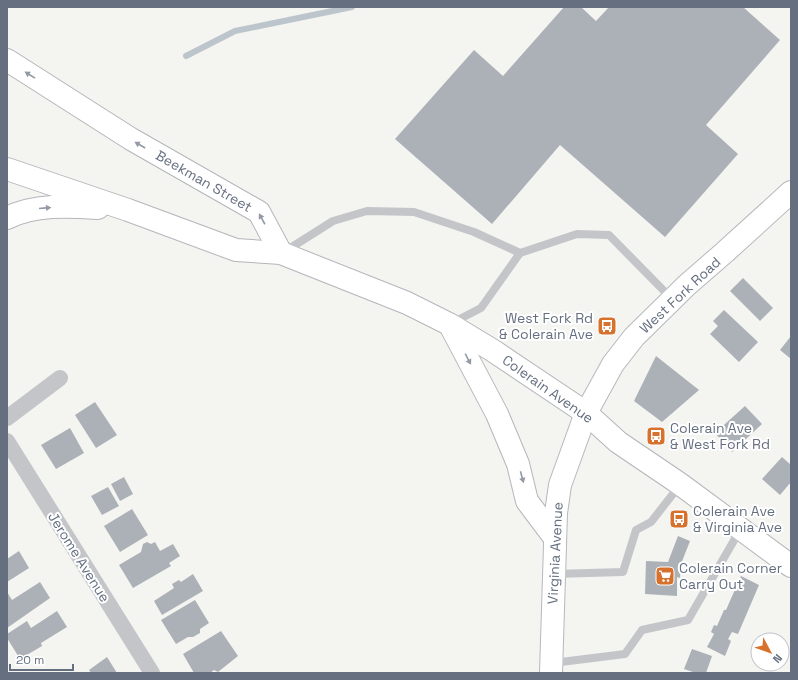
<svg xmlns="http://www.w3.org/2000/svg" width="798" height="680" viewBox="0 0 798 680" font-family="'Space Grotesk',sans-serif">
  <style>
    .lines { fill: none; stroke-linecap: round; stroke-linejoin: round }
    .stream { stroke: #bdc5cc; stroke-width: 6 }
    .building { fill: #acb1b7 }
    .secondary-casing { stroke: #b5b8bd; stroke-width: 24 }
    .primary-casing { stroke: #b3b6ba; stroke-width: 24 }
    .lane { stroke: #c3c5c9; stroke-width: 8 }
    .street { stroke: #c3c5c9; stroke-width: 16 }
    .secondary { stroke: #fff; stroke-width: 22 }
    .primary { stroke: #fff; stroke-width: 22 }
    .oneway { fill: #939aa6 }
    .labels { text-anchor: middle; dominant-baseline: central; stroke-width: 4; stroke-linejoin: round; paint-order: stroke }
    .street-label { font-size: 14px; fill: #656f80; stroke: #fff }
    .poi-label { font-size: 14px; fill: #656f80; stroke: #fff; text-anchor: start }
  </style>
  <rect width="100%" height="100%" fill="#f4f4f1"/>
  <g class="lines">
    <polyline class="stream" points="186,56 235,31 352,7"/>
  </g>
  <g class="building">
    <polygon points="564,7 581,7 596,21 609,7 743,7 780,40 706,125 738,154 665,237 560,145 492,224 395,139 474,50 503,76"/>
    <polygon points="743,278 773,308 760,321 730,291"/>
    <polygon points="724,310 758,342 739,362 710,334 718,326 713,321"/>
    <polygon points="791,336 791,359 780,350"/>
    <polygon points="656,356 699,390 662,422 634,401"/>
    <polygon points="95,402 117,435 96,448 75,415"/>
    <polygon points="745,406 762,424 732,452 715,433"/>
    <polygon points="70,428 84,453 56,469 41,445"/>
    <polygon points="782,457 791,465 791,482 780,495 762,479"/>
    <polygon points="124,477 133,494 120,501 111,484"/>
    <polygon points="108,487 119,506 102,515 91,496"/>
    <polygon points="132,509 148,535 120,552 104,526"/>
    <polygon points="678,536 690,541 681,564 680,578 677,577 677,596 645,594 646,561 668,562"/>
    <polygon points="147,542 151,544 155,542 160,551 173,544 180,556 169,563 171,566 133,588 119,565 141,552 143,544"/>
    <polygon points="19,551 29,568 7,582 7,559"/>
    <polygon points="193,574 203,591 162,615 154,601 174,588 172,584 179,580 181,582"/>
    <polygon points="741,576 759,585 738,634 732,632 728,639 731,641 725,656 707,647 714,634 711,632 714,625 717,626 724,610 726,610"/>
    <polygon points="40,582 50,598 7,628 7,592 12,600"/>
    <polygon points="195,600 209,623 200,629 200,633 193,637 188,637 176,644 161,620"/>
    <polygon points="57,611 67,627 41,643 42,646 20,659 7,638 7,634 27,621 31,628"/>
    <polygon points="221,631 238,656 218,672 214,670 210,673 194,673 183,654"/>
    <polygon points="692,649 712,656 706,673 696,673 684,669"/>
    <polygon points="107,657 117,673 91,673 89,670"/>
  </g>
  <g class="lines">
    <g class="secondary-casing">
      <polyline id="secondary" points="551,673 556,513 560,485 586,413 613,364 634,337 687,285 725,252 791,192"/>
    </g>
    <g class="primary-casing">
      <g id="primary">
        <polyline points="7,60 131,139 259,212 281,253"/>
        <polyline points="7,169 128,210 236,250 281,253 407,303 449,324 492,350 586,413 618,442 680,484 791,566"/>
        <path d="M 7,218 C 34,204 69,206 98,208"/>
        <polyline points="450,325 497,414 518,464 527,501 554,537"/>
      </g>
    </g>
    <g class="lane">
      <polyline points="284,252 333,221 367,211 414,212 474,232 520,253 577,234 609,235 672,299"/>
      <polyline points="452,323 481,308 520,253"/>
      <polyline points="554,574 623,572 636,530 651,522 680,485"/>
      <polyline points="553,663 625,654 642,630 688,620 740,530"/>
    </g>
    <g class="street">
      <polyline points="7,418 60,378"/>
      <polyline points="7,441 152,673"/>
    </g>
    <use href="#secondary" class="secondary"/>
    <use href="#primary" class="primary"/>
  </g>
  <defs><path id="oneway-solid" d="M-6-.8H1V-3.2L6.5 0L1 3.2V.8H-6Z"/></defs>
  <g class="oneway">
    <use href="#oneway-solid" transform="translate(30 75) rotate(-148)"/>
    <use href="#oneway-solid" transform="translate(140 145) rotate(-150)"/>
    <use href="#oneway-solid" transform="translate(45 208) rotate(-5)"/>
    <use href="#oneway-solid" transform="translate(262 219) rotate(-119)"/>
    <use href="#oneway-solid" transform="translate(468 359) rotate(62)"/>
    <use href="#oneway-solid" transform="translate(522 477) rotate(75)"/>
  </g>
  <defs>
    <g id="bus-square" transform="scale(1)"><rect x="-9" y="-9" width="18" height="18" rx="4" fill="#d7722e" stroke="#fff"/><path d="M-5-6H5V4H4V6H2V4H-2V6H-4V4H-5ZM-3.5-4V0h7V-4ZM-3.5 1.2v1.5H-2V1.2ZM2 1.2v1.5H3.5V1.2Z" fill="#fff"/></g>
    <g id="supermarket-square" transform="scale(1)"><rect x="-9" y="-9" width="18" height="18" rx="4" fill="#d7722e" stroke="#fff"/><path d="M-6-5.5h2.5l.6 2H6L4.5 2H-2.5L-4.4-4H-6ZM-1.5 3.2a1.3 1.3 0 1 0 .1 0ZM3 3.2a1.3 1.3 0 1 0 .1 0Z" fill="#fff"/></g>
  </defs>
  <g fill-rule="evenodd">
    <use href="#bus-square" x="607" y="326"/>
    <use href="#bus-square" x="656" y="436"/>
    <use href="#bus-square" x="679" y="519"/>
    <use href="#supermarket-square" x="665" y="576"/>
  </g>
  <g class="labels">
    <g class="street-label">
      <text transform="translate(204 181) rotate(30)">Beekman Street</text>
      <text transform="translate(680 295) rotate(-43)">West Fork Road</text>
      <text transform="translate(548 389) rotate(35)">Colerain Avenue</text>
      <text transform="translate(555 553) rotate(-87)">Virginia Avenue</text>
      <text transform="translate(79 557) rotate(58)">Jerome Avenue</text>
    </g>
    <g class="poi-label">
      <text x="593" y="318" text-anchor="end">West Fork Rd<tspan x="593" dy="16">&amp; Colerain Ave</tspan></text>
      <text x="670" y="428">Colerain Ave<tspan x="670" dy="16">&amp; West Fork Rd</tspan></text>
      <text x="693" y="511">Colerain Ave<tspan x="693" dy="16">&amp; Virginia Ave</tspan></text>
      <text x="679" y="568">Colerain Corner<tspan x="679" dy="16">Carry Out</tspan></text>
    </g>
  </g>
  <rect width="798" height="680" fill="none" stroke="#656f80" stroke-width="16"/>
  <g transform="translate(770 652) rotate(131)"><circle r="19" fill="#ffffff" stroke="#c1c5cc"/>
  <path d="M0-3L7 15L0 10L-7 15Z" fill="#d7722e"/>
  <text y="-6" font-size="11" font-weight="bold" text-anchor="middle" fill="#656f80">N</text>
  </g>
  <path d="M10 664v6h63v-6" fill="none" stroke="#656f80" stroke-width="2"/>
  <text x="16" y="664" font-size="12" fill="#656f80" stroke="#ffffff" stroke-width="3" paint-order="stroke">20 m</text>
</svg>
